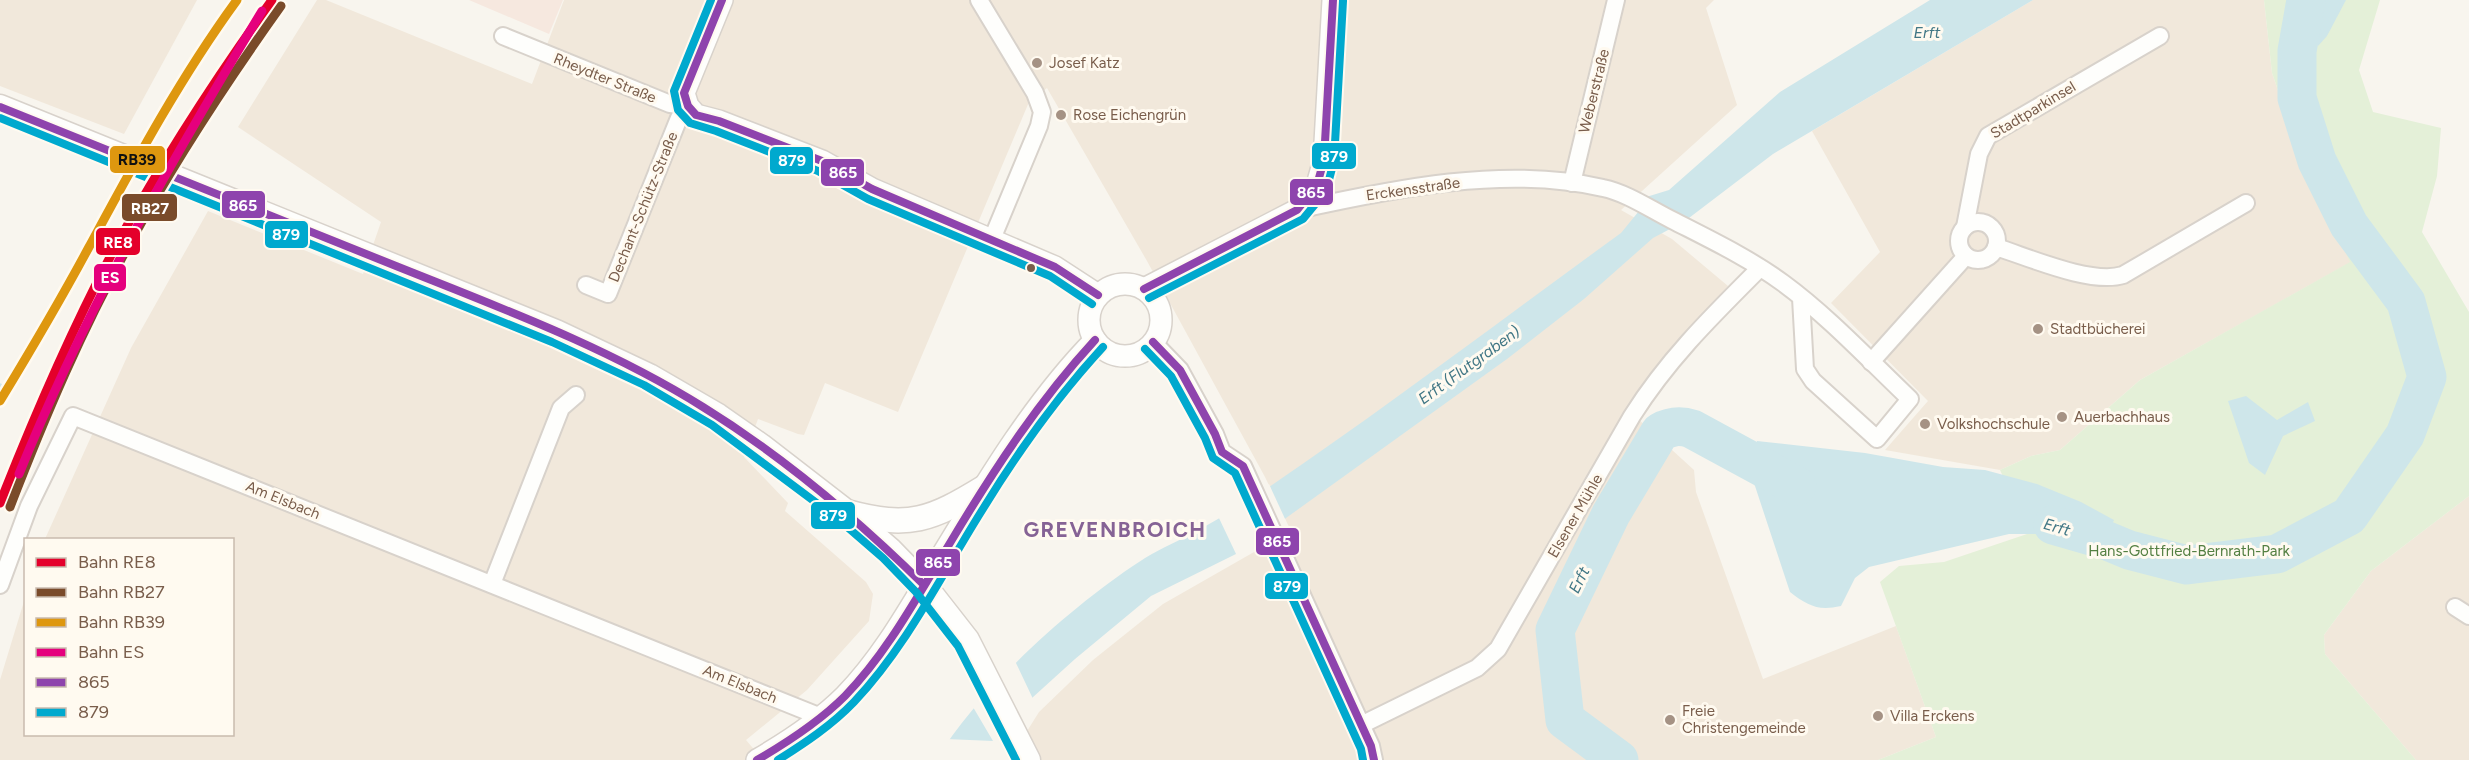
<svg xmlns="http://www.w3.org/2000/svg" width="2469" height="760" viewBox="0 0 2469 760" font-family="Figtree,sans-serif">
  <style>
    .residential { fill: #f1e8db }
    .commercial { fill: #f6e8df }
    .green { fill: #e4f0d8 }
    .water { fill: #cee6ea }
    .pier { fill: #f8f5ee }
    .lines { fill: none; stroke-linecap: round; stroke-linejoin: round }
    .stream { stroke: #cee6ea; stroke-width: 7 }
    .river { stroke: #cee6ea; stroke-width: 39 }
    .minor-casing { stroke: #d8d2cb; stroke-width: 20 }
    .tertiary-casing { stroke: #d8d2cb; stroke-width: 24 }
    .secondary-casing { stroke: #d8d2cb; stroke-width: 27 }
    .minor { stroke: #fefefc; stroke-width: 16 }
    .tertiary { stroke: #fefefc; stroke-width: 21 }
    .secondary { stroke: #fefefc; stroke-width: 24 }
    .bus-1-casing { stroke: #fffaf0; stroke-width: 12 }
    .bus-2-casing { stroke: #fffaf0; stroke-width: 12 }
    .bus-1 { stroke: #8e44ad; stroke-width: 8 }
    .bus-2 { stroke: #00a9ce; stroke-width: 8 }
    .rail-1-casing { stroke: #fffaf0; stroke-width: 14 }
    .rail-2-casing { stroke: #fffaf0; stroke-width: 14 }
    .rail-3-casing { stroke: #fffaf0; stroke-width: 14 }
    .rail-4-casing { stroke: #fffaf0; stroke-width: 14 }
    .rail-1 { stroke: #e4002b; stroke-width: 9 }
    .rail-2 { stroke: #7a4b2a; stroke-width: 9 }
    .rail-3 { stroke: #de970f; stroke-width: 9 }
    .rail-4 { stroke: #e5007d; stroke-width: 9 }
    .poi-dot { fill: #a59284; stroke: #fffaf0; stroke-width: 2 }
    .bus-dot { fill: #795d4b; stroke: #fffaf0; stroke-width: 2 }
    .labels { text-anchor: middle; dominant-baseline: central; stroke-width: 6; stroke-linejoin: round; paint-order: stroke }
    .poi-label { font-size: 15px; fill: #795d4b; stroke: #fffaf0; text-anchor: start }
    .street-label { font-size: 15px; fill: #795d4b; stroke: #fffaf0 }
    .park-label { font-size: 15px; fill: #537f42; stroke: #fffaf0 }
    .water-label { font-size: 16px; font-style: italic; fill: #417785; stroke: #fffaf0 }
    .district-label { font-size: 21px; font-weight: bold; letter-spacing: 1.5px; fill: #866395; stroke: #fffaf0 }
    .line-badge { stroke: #fffaf0; stroke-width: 2 }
    .badge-label { font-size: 16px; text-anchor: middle; font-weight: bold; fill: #fff }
    .pale-badge-label { font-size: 16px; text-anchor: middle; font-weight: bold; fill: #111 }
  </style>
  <rect width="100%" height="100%" fill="#f8f5ee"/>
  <g class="residential">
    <polygon points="0,0 197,0 124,134 0,86"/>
    <polygon points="317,0 326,0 532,84 564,0 1714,0 1706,8 1737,105 1621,210 1672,239 1728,286 1626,408 1694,470 1696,492 1763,679 1896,626 1936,737 1878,760 1009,760 1039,712 1093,660 1163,604 1291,531 1265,477 1147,261 1047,88 1029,102 898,412 825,383 804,435 798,434 758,419 744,457 788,503 785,511 866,582 873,594 869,621 807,690 746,740 763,760 0,760 0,680 25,598 26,734 232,734 232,540 45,539 131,348 208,211 363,274 381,222 238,127"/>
    <polygon points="2033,0 2264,0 2272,73 2296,143 2351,262 2140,380 2060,450 2031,456 2000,470 1885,450 1928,401 1831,303 1880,252 1812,131"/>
    <polygon points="2469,496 2469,760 2416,760 2325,654 2324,635 2371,571"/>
  </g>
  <polygon class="commercial" points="469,0 563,0 549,34"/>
  <polygon class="green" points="2264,0 2380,0 2359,70 2373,112 2441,128 2437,176 2422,232 2469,312 2469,496 2371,571 2324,635 2325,654 2416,760 1878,760 1936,737 1880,582 1899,566 1944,562 2030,533 2000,470 2031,456 2060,450 2140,380 2350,262 2296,143 2272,73"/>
  <g class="water">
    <path d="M 1930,0 L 2033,0 L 1773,154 L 1685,221 L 1653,238 L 1584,299 L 1507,359 L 1236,554 L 1151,596 L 1075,659 L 1032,698 L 987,760 L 936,760 C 979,689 1070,607 1139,562 C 1155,551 1174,543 1191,534 C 1219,519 1246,503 1272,485 C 1391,404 1505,317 1621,233 L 1639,211 L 1643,198 L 1669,190 L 1780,92 Z"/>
    <polygon points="2314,0 2346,0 2327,36 2318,46"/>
    <polygon points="2246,396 2277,420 2308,402 2315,421 2283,436 2265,475 2249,463 2228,401"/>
    <path d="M 1757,441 L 1865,453 L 1943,467 L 1985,470 L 2037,484 L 2081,502 L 2114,520 L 2098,556 L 2042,534 L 2009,534 L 1869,567 L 1855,578 L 1841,606 C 1818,611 1808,606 1790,592 L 1755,486 L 1748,471 Z"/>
  </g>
  <g class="pier">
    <polygon points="1269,484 1286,521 1237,556 1218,516"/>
    <polygon points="1015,661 1034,701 990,760 933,760 946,739 993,741 973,707"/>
  </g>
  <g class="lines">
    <polyline class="stream" points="0,387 5,390"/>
    <g class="river">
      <polyline points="2053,525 2105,540 2129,550 2187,565 2277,554 2349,516 2405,435 2427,377 2406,302 2349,225 2317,161 2297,98 2297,51 2306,0"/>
      <path d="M 1619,760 L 1565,720 L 1555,630 L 1611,514 L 1660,432 C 1671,426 1680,425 1692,429 L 1797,486"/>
    </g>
    <g class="minor-casing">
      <g id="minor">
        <polyline points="979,0 1035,93 1042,112 1039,126 992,239"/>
        <polyline points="503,36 670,104 688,106"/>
        <polyline points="1572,183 1616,0"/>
        <path d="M 1297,210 C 1392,189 1506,165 1603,188 C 1627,193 1650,209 1672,220 C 1709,239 1749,258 1783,283 C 1828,316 1869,360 1910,399 L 1877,439 L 1813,381 L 1805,369 L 1801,298"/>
        <circle cx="1978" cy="241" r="19"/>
        <polyline points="1965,227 1979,154 1988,136 2160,36"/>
        <path d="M 1996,247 C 2028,257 2091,285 2123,275 L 2246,203"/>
        <polyline points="586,285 608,294 679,118 688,106"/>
        <polyline points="1153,342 1180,370 1215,434 1222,452 1243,466 1371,746 1374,760"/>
        <polyline points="1871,362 1966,256"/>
        <polyline points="492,584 561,408 576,395"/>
        <polyline points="0,585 29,506 73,416 821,717"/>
        <polyline points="2455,607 2469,616"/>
        <path d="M 1361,725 L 1477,668 L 1498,649 L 1632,416 C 1668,359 1712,316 1760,268"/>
      </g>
    </g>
    <g class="tertiary-casing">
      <g id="tertiary">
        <polyline points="722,0 684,93 688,106 696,115 719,121 822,161 872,189 1055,267 1098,295"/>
        <circle cx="1125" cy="320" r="36"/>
        <polyline points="1144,289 1297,210 1317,185 1324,160 1333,0"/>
        <path d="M 757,760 C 788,742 819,722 845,696 C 883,657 910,608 938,562 C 984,486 1033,403 1095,340"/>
      </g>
    </g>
    <g class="secondary-casing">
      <g id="secondary">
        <polyline points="0,107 556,332 649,376 718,416 761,446 845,511 890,550 924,585 967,640 1028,760"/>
        <path d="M 847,512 C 910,529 931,520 985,487"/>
      </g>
    </g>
    <use href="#minor" class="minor"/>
    <use href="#tertiary" class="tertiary"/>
    <use href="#secondary" class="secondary"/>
    <g class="bus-1-casing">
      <g id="bus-1">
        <polyline points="722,0 684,93 688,106 696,115 719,121 822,161 872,189 1055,267 1098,295"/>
        <path d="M 0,107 C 132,160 264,213 396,266 C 501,308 607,347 703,407 C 784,457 856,518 924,585"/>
        <polyline points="1144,289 1297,210 1317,185 1324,160 1333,0"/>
        <polyline points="1153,342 1180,370 1215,434 1222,452 1243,466 1371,746 1374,760"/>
        <path d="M 757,760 C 788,742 819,722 845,696 C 888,652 918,595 950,543 C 993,471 1038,402 1095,340"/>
      </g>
    </g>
    <g class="bus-2-casing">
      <g id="bus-2">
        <polyline points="711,0 674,91 678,110 690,123 716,131 818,171 868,199 1050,276 1092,304"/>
        <polyline points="0,118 552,342 644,385 712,425 838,519 883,558 916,592 958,646 1016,760"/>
        <polyline points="1149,298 1303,219 1326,191 1334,161 1343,1"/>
        <polyline points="1145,349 1171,376 1205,438 1213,458 1235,473 1361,749 1363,760"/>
        <path d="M 778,760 C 805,743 832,725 854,702 C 906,647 941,576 981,512 C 1017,453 1056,398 1103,347"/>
      </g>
    </g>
    <use href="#bus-1" class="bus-1"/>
    <use href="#bus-2" class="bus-2"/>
    <g class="rail-1-casing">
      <path id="rail-1" d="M 0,503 C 35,414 73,326 118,242 C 164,158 216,78 272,0"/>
    </g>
    <g class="rail-2-casing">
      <path id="rail-2" d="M 10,507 C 45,417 82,329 129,245 C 174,162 226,83 281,6"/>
    </g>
    <g class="rail-3-casing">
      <path id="rail-3" d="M 0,401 C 31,350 61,299 89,247 C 135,162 180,78 237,0"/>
    </g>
    <g class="rail-4-casing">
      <path id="rail-4" d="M 19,474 C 85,311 171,161 262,11"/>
    </g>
    <use href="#rail-1" class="rail-1"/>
    <use href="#rail-2" class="rail-2"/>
    <use href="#rail-3" class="rail-3"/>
    <use href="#rail-4" class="rail-4"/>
  </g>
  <g class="poi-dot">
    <circle cx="1037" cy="63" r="6"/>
    <circle cx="1061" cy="115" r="6"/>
    <circle cx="2038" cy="329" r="6"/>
    <circle cx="2062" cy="417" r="6"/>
    <circle cx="1925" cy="424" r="6"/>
    <circle cx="1878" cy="716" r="6"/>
    <circle cx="1670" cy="720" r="6"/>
  </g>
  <circle class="bus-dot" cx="1031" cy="268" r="5"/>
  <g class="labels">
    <g class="poi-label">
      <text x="1049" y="63">Josef Katz</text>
      <text x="1073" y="115">Rose Eichengrün</text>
      <text x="2050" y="329">Stadtbücherei</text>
      <text x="2074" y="417">Auerbachhaus</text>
      <text x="1937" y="424">Volkshochschule</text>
      <text x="1682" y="711">Freie<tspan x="1682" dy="17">Christengemeinde</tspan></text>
      <text x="1890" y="716">Villa Erckens</text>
    </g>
    <g class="street-label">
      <text transform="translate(605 78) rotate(22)">Rheydter Straße</text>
      <text transform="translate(1594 91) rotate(-76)">Weberstraße</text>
      <text transform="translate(2033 110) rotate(-31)">Stadtparkinsel</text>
      <text transform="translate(1413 189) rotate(-8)">Erckensstraße</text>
      <text transform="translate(643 207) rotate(-68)">Dechant-Schütz-Straße</text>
      <text transform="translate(283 500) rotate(22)">Am Elsbach</text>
      <text transform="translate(1575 516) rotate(-60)">Elsener Mühle</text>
      <text transform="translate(740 684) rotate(22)">Am Elsbach</text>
    </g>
    <g class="park-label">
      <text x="2189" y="551">Hans-Gottfried-Bernrath-Park</text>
    </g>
    <g class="water-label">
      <text x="1927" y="32">Erft</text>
      <text transform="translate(1469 365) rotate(-36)">Erft (Flutgraben)</text>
      <text transform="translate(2057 527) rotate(16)">Erft</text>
      <text transform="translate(1579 580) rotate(-64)">Erft</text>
    </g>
    <g class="district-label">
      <text x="1115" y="529">GREVENBROICH</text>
    </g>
  </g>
  <g class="line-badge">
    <rect x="1311" y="142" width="46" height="28" rx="6" fill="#00a9ce"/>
    <rect x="109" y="145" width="57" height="29" rx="6" fill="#de970f"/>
    <rect x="769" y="146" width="45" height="29" rx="6" fill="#00a9ce"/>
    <rect x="820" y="158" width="45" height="29" rx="6" fill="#8e44ad"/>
    <rect x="1289" y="178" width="45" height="28" rx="6" fill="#8e44ad"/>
    <rect x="221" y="190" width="45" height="29" rx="6" fill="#8e44ad"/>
    <rect x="121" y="193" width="57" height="29" rx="6" fill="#7a4b2a"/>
    <rect x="264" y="220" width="45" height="29" rx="6" fill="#00a9ce"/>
    <rect x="95" y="227" width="46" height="29" rx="6" fill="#e4002b"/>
    <rect x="93" y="263" width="34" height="29" rx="6" fill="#e5007d"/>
    <rect x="810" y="501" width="46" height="29" rx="6" fill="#00a9ce"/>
    <rect x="1255" y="527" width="45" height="29" rx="6" fill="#8e44ad"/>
    <rect x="915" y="548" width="46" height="29" rx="6" fill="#8e44ad"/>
    <rect x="1264" y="572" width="45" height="28" rx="6" fill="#00a9ce"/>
  </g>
  <g class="badge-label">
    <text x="1334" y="162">879</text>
    <text x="792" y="166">879</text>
    <text x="843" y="178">865</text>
    <text x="1311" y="198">865</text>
    <text x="243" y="211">865</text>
    <text x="150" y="214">RB27</text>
    <text x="286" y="240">879</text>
    <text x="118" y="248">RE8</text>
    <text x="110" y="283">ES</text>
    <text x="833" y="521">879</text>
    <text x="1277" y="547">865</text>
    <text x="938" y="568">865</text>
    <text x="1287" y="592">879</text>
  </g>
  <g class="pale-badge-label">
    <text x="137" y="165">RB39</text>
  </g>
  <rect x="24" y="538" width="210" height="198" fill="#fffaf0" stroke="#c9bbae" stroke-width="1.5"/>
  <rect x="36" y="558" width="30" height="9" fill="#e4002b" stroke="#c9bbae" stroke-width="1.5"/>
  <text x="78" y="568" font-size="18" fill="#795d4b">Bahn RE8</text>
  <rect x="36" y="588" width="30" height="9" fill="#7a4b2a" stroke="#c9bbae" stroke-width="1.5"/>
  <text x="78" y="598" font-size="18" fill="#795d4b">Bahn RB27</text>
  <rect x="36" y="618" width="30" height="9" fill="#de970f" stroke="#c9bbae" stroke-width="1.5"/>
  <text x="78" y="628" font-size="18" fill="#795d4b">Bahn RB39</text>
  <rect x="36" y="648" width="30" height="9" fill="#e5007d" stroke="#c9bbae" stroke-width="1.5"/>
  <text x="78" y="658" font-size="18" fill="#795d4b">Bahn ES</text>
  <rect x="36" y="678" width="30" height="9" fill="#8e44ad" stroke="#c9bbae" stroke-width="1.5"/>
  <text x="78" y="688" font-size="18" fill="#795d4b">865</text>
  <rect x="36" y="708" width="30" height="9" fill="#00a9ce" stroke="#c9bbae" stroke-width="1.5"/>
  <text x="78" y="718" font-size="18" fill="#795d4b">879</text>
</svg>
